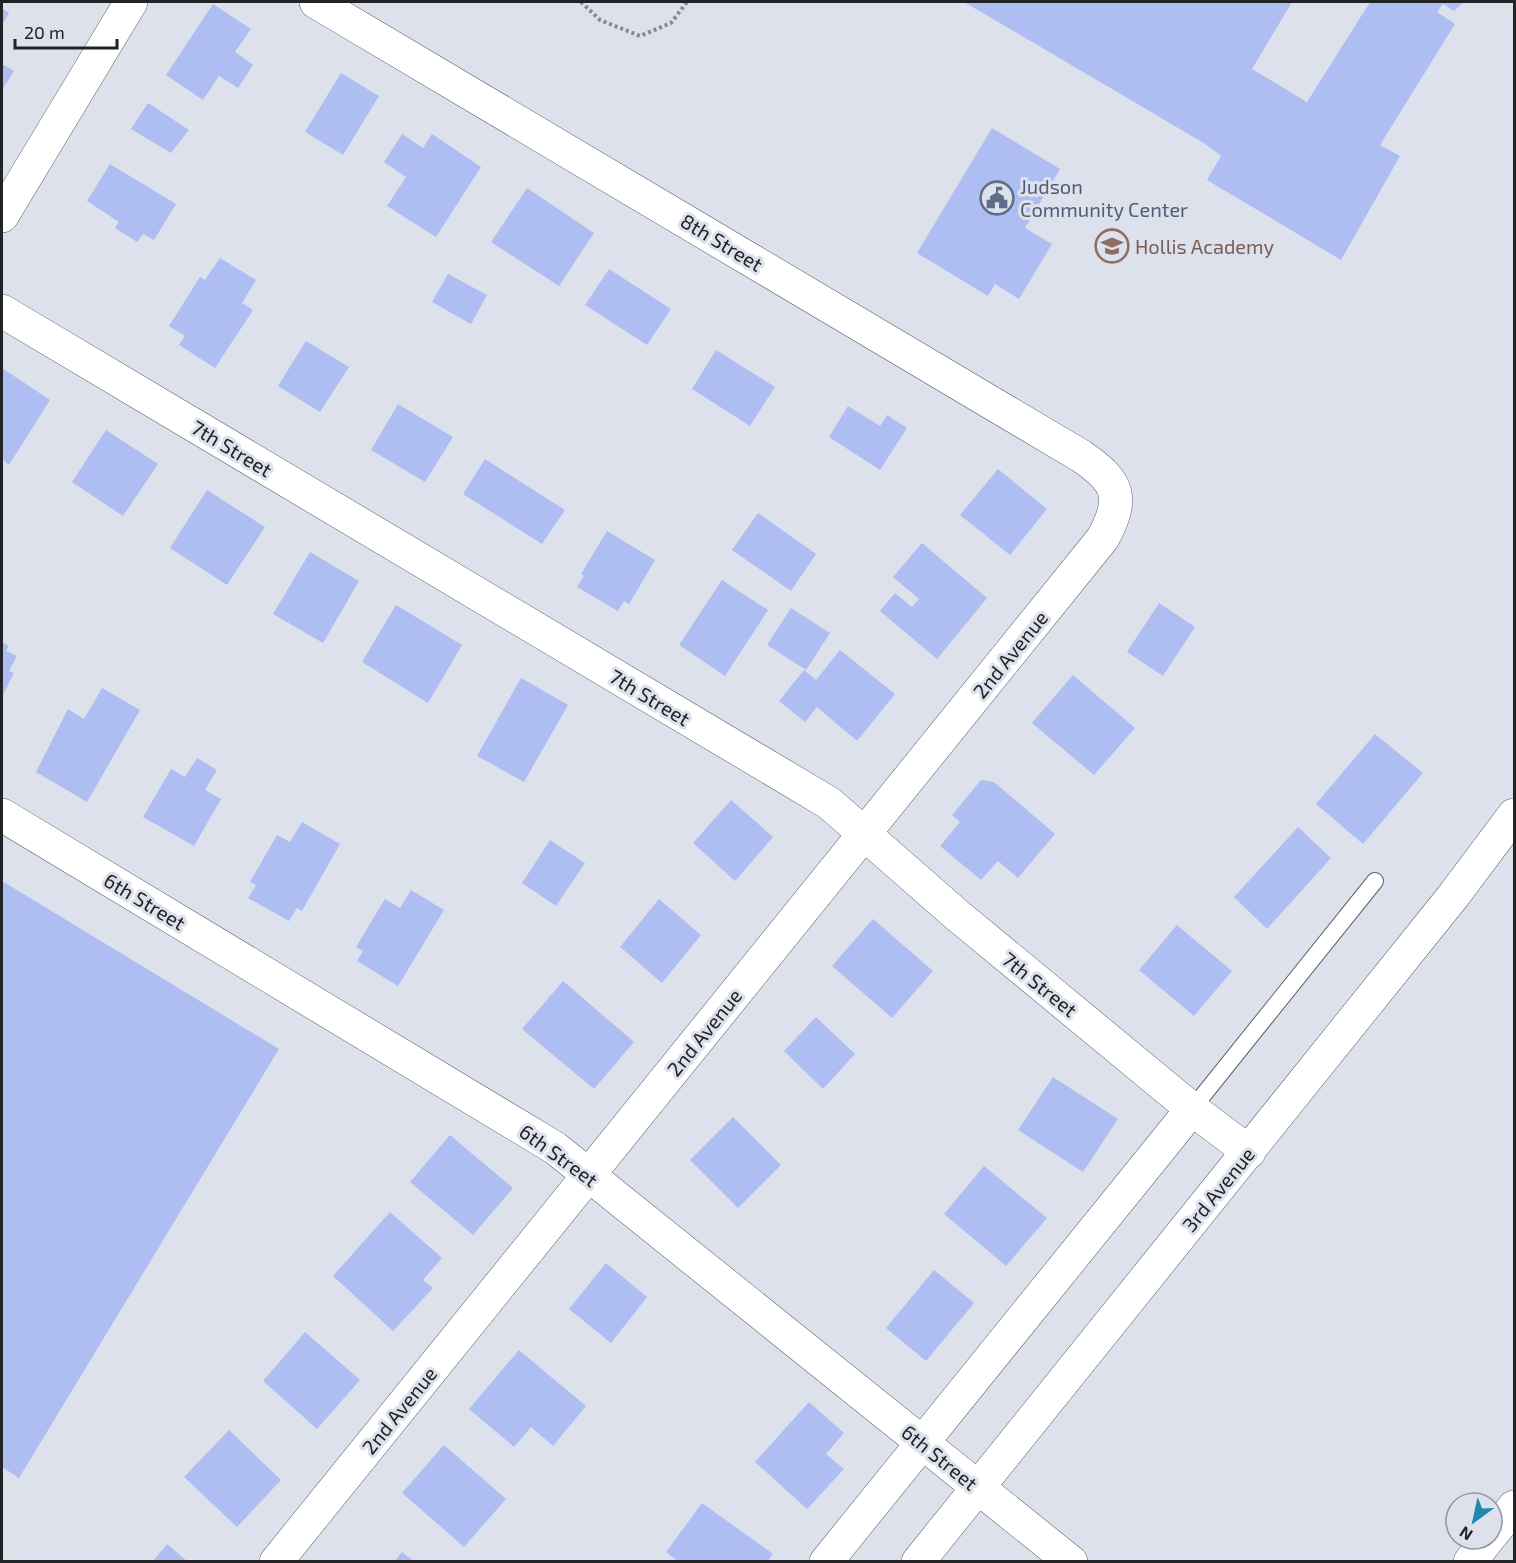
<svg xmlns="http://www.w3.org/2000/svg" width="1516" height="1563" viewBox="0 0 1516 1563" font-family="'Exo 2',sans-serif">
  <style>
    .building { fill: #afbef2 }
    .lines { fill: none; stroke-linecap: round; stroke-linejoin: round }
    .service-casing { stroke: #5f616b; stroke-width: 18 }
    .minor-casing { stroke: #5f616b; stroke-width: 34 }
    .path { stroke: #878991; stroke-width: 4; stroke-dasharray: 3 3; stroke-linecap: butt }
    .service { stroke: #fff; stroke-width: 16 }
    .minor { stroke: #fff; stroke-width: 33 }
    .labels { text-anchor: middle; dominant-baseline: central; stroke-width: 6; stroke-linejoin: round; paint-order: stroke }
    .service-label { font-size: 20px; fill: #4e5e75; stroke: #dde1ec; text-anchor: start }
    .street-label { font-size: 20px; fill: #222327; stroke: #dde1ec }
    .education-label { font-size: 20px; fill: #785e54; stroke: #dde1ec; text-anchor: start }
  </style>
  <rect width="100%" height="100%" fill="#dde1ec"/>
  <g class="building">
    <polygon points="964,2 1292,2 1252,69 1307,102 1370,2 1464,2 1454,11 1443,4 1437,12 1455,24 1380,145 1400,156 1341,260 1207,180 1221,156 1207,145"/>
    <polygon points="213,4 251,29 235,52 253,65 238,88 219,76 203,100 166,75"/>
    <polygon points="2,8 9,13 2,25"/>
    <polygon points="2,64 14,71 2,90"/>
    <polygon points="341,73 379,96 343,155 305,132"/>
    <polygon points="148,103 189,130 171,153 131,129"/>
    <polygon points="992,128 1060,169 1025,228 1052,244 1019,299 995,284 988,296 917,253"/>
    <polygon points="402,134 423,148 432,134 481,167 436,237 387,206 406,177 384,162"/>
    <polygon points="110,164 176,204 154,240 143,234 137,242 115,228 119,222 87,201"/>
    <polygon points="527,188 594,233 559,286 491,242"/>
    <polygon points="220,258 256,280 242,303 253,310 215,368 179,345 185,336 169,326 200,277 205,280"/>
    <polygon points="609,269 671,309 647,345 585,305"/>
    <polygon points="448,274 487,295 471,324 432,302"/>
    <polygon points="306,341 349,367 320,412 278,386"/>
    <polygon points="716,350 775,387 750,426 692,389"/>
    <polygon points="2,368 50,400 9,465 2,459"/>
    <polygon points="398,404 453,437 425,482 371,450"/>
    <polygon points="848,406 880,426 887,415 907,428 880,470 829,437"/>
    <polygon points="106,430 158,464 123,516 72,482"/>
    <polygon points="485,459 565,510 542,544 463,494"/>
    <polygon points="998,469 1047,509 1010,555 960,515"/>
    <polygon points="207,490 265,527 227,585 170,548"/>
    <polygon points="758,513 816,554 791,591 732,550"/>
    <polygon points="607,531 655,560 629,604 624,601 618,611 577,587 584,576 581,574"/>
    <polygon points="922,543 987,598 937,659 880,611 895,593 912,607 919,599 893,577"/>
    <polygon points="310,552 359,581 323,643 273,614"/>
    <polygon points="722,580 768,610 725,676 679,645"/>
    <polygon points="1159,603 1195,627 1163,676 1127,652"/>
    <polygon points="396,605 462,645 428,703 362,662"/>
    <polygon points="791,608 830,633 806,670 767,645"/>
    <polygon points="2,642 9,646 6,651 17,656 9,671 14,673 2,697"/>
    <polygon points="840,650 895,694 857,741 817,707 805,722 779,701 804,670 816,680"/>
    <polygon points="1073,675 1135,728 1094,775 1032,723"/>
    <polygon points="521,678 568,705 524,782 477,756"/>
    <polygon points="102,688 140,710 87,802 36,772 68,709 84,719"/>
    <polygon points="1375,734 1423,773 1363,844 1316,804"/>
    <polygon points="197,758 217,770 205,790 221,799 194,846 143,817 171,769 185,777"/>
    <polygon points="981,780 994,782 1055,834 1018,878 998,861 981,880 940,846 960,822 952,815"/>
    <polygon points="731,800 773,837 735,881 693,843"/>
    <polygon points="302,822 340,844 302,911 297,908 289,921 248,898 256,885 250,882 277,835 290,842"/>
    <polygon points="1298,827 1331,858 1267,929 1234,897"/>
    <polygon points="550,840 585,863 556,906 522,883"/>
    <polygon points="2,881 279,1049 19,1478 2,1467"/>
    <polygon points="411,890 444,910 398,986 357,961 363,951 356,947 385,899 400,908"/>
    <polygon points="659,899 701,935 662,983 620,947"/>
    <polygon points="873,919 933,971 892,1018 832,966"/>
    <polygon points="1177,925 1232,971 1194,1016 1139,970"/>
    <polygon points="563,981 634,1042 594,1089 522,1029"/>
    <polygon points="816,1017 855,1054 823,1089 784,1051"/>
    <polygon points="1053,1077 1118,1119 1083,1172 1018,1130"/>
    <polygon points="733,1117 781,1165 738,1208 690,1160"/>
    <polygon points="450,1135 513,1188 473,1235 410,1182"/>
    <polygon points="984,1166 1047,1218 1006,1266 944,1214"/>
    <polygon points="390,1212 442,1258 423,1280 433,1288 393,1331 333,1276"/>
    <polygon points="606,1263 647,1297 611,1343 569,1309"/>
    <polygon points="934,1270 974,1303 926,1361 886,1328"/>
    <polygon points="305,1332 360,1380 317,1429 263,1381"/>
    <polygon points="519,1350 586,1406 553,1446 531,1427 514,1447 469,1409"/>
    <polygon points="809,1402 844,1433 826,1454 844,1469 807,1509 755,1462"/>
    <polygon points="229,1430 281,1480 237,1527 184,1477"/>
    <polygon points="444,1445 506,1499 464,1547 402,1493"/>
    <polygon points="702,1503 773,1554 767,1562 679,1562 666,1552"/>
    <polygon points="167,1544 188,1562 152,1562"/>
    <polygon points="402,1552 415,1562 394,1562"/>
  </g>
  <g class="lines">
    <g class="service-casing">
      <polyline id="service" points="1192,1109 1375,881"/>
    </g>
    <g class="minor-casing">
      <g id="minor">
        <polyline points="2,216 131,2"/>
        <polyline points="2,311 829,803 957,915 1192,1109 1249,1152"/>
        <polyline points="2,815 555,1148 1071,1562"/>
        <polyline points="1492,1534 1514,1507"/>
        <path d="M 276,1562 L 1103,538 C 1125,497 1119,482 1081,456 L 316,2"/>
        <polyline points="826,1562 1192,1109"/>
        <polyline points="918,1562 1454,895 1514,815"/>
        <polyline points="1470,1562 1488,1539"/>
      </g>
    </g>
    <polyline class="path" points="581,2 600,20 640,36 671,23 687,2"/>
    <use href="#service" class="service"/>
    <use href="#minor" class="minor"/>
  </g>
  <defs>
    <g id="civic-ring" transform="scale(1.725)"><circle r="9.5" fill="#dde1ec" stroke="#5c6f8a" stroke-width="1.5"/><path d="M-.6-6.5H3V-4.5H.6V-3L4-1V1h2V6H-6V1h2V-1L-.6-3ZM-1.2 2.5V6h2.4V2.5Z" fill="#5c6f8a"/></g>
    <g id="school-ring" transform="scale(1.725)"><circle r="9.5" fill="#dde1ec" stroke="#8d6e63" stroke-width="1.5"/><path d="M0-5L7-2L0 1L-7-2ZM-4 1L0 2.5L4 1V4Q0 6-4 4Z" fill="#8d6e63"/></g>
  </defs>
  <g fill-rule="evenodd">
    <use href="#civic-ring" x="997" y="198"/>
    <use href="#school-ring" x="1112" y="246"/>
  </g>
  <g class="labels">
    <g class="service-label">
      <text x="1020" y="186">Judson<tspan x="1020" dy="23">Community Center</tspan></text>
    </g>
    <g class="street-label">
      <text transform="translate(722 242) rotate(31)">8th Street</text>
      <text transform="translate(232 448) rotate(31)">7th Street</text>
      <text transform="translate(1010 654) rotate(-51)">2nd Avenue</text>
      <text transform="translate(650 697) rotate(31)">7th Street</text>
      <text transform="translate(145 901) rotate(31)">6th Street</text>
      <text transform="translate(1040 984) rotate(39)">7th Street</text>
      <text transform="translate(704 1032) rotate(-51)">2nd Avenue</text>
      <text transform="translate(559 1155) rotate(36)">6th Street</text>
      <text transform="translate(1218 1189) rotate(-51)">3rd Avenue</text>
      <text transform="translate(399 1410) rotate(-51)">2nd Avenue</text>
      <text transform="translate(940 1457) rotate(39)">6th Street</text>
    </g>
    <g class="education-label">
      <text x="1135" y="246">Hollis Academy</text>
    </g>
  </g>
  <rect width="1516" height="1563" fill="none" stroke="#222327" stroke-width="6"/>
  <g transform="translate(1474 1521) rotate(213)"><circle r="28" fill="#dde1ec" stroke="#92959d" stroke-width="1.5"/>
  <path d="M0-4.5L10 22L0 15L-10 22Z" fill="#1e87af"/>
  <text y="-9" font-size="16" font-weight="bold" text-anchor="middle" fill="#222327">N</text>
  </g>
  <path d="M15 39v9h102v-9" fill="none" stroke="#222327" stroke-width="3"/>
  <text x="24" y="39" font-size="18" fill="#222327" stroke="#dde1ec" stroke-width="4.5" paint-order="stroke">20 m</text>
</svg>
